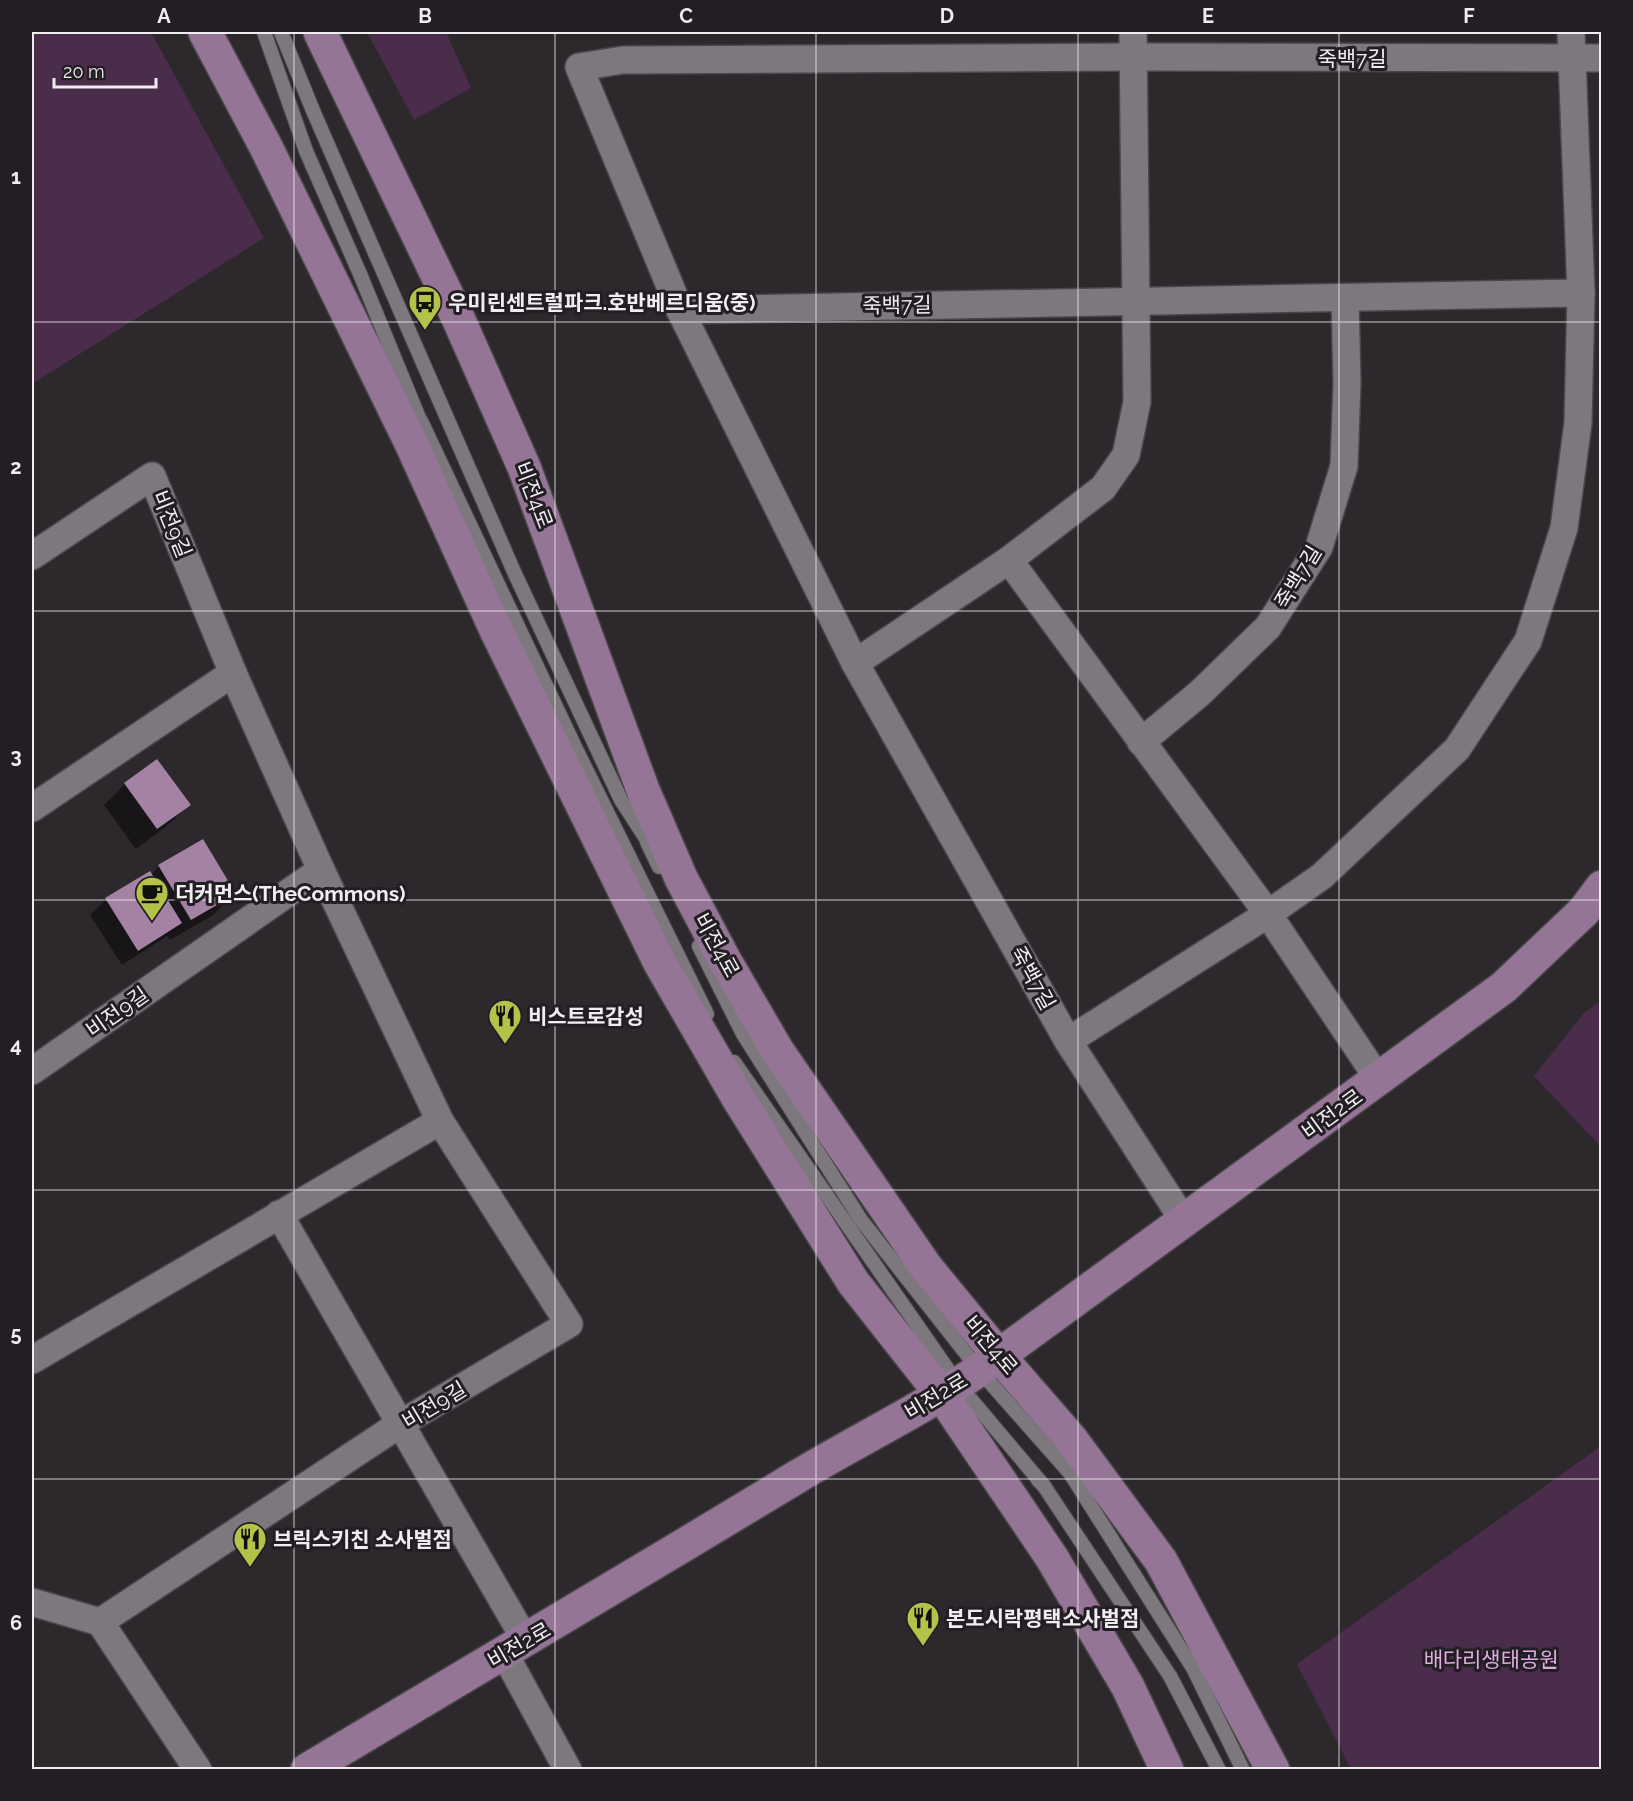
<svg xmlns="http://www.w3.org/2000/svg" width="1633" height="1801" viewBox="0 0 1633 1801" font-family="Raleway,'Noto Sans KR',sans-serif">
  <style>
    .green { fill: #492d4a }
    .shadow { fill: #0007 }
    .building { fill: #a482a4 }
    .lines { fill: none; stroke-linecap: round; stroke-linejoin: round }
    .lane-casing { stroke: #4a464a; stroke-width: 16 }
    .street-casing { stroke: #4a464a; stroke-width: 30 }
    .secondary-casing { stroke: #4a464a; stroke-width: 36 }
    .lane { stroke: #7d787d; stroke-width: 14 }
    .street { stroke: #7d787d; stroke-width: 27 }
    .secondary { stroke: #957596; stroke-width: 33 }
    .grid { fill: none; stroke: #f0edf0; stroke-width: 1.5; stroke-opacity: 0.55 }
    .labels { text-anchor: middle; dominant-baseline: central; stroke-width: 6; stroke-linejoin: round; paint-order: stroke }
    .street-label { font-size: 21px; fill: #f0edf0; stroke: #231e23 }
    .poi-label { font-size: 21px; font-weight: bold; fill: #f0edf0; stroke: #231e23; text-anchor: start }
    .park-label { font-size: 21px; fill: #dfaae0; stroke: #231e23 }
    .neatline { fill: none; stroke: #f0edf0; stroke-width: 2 }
    .grid-label { font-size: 20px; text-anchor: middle; font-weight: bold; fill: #f0edf0 }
  </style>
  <rect width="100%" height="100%" fill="#2c282c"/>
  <g class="green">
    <polygon points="32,32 151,32 264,238 32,384"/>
    <polygon points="367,32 446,32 471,88 414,120"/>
    <polygon points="1601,1000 1601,1147 1534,1076 1584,1013"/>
    <polygon points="1601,1446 1601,1769 1351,1769 1297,1664"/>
  </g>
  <g class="shadow">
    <polygon points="125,784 189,804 168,825 136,849 104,805"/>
    <polygon points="159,866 234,894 213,915 170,940 167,936 122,965 90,915 106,899 151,875"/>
  </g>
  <g class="building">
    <polygon points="157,759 191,805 157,829 124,783"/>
    <polygon points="203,839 236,894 191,920 158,865"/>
    <polygon points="150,871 182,923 138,951 105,898"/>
  </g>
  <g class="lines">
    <g class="lane-casing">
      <g id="lane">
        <polyline points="264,32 306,151 360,274 424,430"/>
        <polyline points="281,32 314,113 515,574 621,800 652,848"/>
        <polyline points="421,421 575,747 707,1014"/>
        <polyline points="647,842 659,867"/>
        <polyline points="699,946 743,1034 861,1220 979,1370 1070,1473 1193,1668 1243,1770"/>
        <polyline points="734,1062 958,1384 1044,1486"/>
        <polyline points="1038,1480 1044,1486 1170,1676 1219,1770"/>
      </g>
    </g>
    <g class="street-casing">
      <g id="street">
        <polyline points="680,310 1581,293"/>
        <polyline points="32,556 152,476 233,673 321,870 440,1121 569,1324 400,1424 100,1622 198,1770"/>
        <polyline points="1009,560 1268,914 1379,1080"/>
        <polyline points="855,663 1009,560 1103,488 1126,455 1137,402 1133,32"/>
        <polyline points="1141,742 1200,693 1268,627 1319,547 1344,466 1347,383 1345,298"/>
        <polyline points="32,808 233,673"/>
        <polyline points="1068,1041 1268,914 1322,876 1457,749 1528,641 1564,528 1578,423 1581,293 1571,32"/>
        <polyline points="32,1071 321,870"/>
        <polyline points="279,1214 526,1641"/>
        <polyline points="1184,1221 1068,1041 855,663 680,310 579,67 623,60 1132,57 1602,58"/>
        <polyline points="32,1360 440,1121"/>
        <polyline points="32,1602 100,1622"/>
        <polyline points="504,1653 568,1770"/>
      </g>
    </g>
    <g class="secondary-casing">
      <g id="secondary">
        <polyline points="205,32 266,147 411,443 496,630 660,963 738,1098 853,1282 942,1395 1052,1558 1128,1687 1167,1770"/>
        <polyline points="320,32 458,318 524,467 643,790 681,878 724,959 777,1050 926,1267 999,1356 1071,1439 1161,1561 1273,1770"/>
        <path d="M 307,1770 C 471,1673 633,1576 795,1478 C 856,1441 921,1410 979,1370 L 1504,987 L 1584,911 L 1602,887"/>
      </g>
    </g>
    <use href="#lane" class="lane"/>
    <use href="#street" class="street"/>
    <use href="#secondary" class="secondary"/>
  </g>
  <path class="grid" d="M 294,32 L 294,1770M 555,32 L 555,1770M 816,32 L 816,1770M 1078,32 L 1078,1770M 1339,32 L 1339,1770M 32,322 L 1602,322M 32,611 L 1602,611M 32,900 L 1602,900M 32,1190 L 1602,1190M 32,1479 L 1602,1479"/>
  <defs>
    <g id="bus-pin" transform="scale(1.725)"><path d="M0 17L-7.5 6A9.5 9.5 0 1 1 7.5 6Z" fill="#b4c24a" stroke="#231e23"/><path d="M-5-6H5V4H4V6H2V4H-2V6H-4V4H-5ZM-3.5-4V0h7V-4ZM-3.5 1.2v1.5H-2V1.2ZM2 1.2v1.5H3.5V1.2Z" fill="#111"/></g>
    <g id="cafe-pin" transform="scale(1.725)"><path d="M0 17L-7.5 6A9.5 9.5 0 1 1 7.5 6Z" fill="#b4c24a" stroke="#231e23"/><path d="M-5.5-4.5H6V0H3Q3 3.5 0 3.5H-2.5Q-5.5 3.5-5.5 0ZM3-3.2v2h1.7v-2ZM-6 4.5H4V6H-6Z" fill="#111"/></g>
    <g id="restaurant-pin" transform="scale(1.725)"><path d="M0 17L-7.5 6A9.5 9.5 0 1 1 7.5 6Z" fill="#b4c24a" stroke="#231e23"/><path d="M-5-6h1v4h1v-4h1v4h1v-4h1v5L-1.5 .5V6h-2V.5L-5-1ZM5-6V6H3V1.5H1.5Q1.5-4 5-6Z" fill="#111"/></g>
  </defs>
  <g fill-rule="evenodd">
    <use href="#bus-pin" x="425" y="302"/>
    <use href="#cafe-pin" x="152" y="893"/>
    <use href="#restaurant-pin" x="505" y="1016"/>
    <use href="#restaurant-pin" x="250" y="1539"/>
    <use href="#restaurant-pin" x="923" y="1618"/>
  </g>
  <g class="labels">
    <g class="street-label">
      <text x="1352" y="58">죽백7길</text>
      <text transform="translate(897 305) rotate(-1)">죽백7길</text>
      <text transform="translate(534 495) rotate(69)">비전4로</text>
      <text transform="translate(172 524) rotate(68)">비전9길</text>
      <text transform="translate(1298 577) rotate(-59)">죽백7길</text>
      <text transform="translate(717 945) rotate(61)">비전4로</text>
      <text transform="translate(1033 978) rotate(61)">죽백7길</text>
      <text transform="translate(117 1012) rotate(-35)">비전9길</text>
      <text transform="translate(1332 1114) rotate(-36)">비전2로</text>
      <text transform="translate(991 1345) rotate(50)">비전4로</text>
      <text transform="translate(936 1396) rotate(-31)">비전2로</text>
      <text transform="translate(434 1405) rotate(-31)">비전9길</text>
      <text transform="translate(519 1645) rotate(-30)">비전2로</text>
    </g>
    <g class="poi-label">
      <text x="448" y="302">우미린센트럴파크.호반베르디움(중)</text>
      <text x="175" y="893">더커먼스(TheCommons)</text>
      <text x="528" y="1016">비스트로감성</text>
      <text x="273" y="1539">브릭스키친 소사벌점</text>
      <text x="946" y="1618">본도시락평택소사벌점</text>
    </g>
    <g class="park-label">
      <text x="1491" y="1659">배다리생태공원</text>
    </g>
  </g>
  <rect width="1633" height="1801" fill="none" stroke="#231e23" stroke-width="66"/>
  <path d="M54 78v9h102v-9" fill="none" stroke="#f0edf0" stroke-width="3"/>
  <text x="63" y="78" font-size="18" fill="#f0edf0" stroke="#231e23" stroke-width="4.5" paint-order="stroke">20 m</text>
  <rect x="33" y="33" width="1567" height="1735" class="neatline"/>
  <g class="grid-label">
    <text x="164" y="23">A</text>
    <text x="425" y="23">B</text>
    <text x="686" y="23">C</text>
    <text x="947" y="23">D</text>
    <text x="1208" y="23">E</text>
    <text x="1469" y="23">F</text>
    <text x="16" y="184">1</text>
    <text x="16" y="474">2</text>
    <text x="16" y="763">3</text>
    <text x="16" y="1052">4</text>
    <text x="16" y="1341">5</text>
    <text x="16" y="1630">6</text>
  </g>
</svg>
